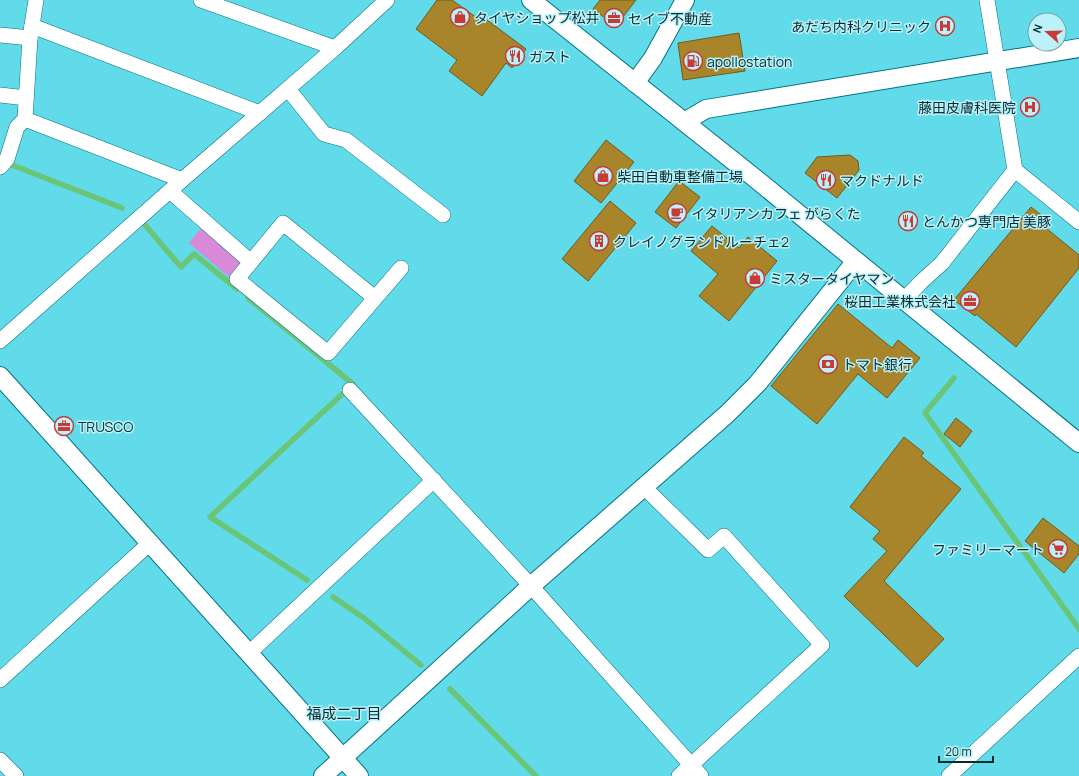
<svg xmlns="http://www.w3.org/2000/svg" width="1079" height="776" viewBox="0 0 1079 776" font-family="Manrope,'Noto Sans JP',sans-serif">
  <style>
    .green { fill: #d889d8 }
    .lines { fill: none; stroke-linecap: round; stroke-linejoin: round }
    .stream { stroke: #6ac576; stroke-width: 5.5 }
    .building { fill: #a8852b; stroke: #735a17 }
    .minor-casing { stroke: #007480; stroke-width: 16 }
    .tertiary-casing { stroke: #007480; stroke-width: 20 }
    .minor { stroke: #fff; stroke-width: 15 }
    .tertiary { stroke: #fff; stroke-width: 18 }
    .labels { text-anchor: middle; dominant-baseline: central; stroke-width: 3; stroke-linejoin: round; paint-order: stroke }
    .poi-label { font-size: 14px; fill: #032c31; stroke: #bcf1f9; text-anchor: start }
    .neighbourhood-label { font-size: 15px; fill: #032c31; stroke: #bcf1f9 }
  </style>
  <rect width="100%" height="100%" fill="#61dae9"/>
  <polygon class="green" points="202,227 242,262 229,277 189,243"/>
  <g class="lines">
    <g class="stream">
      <polyline points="12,165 122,208"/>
      <polyline points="145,225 181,267 194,254 237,289"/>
      <polyline points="248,298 353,384 210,517 307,580"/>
      <polyline points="954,378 925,413 1079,629"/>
      <polyline points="333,597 364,618 421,665"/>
      <polyline points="450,689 536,776"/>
    </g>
  </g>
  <g class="building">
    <polygon points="437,0 452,0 484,23 487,20 526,49 512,68 506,63 482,96 449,71 457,60 416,29"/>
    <polygon points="600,0 636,0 616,26 593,9"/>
    <polygon points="739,33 745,71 683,80 678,43"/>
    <polygon points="606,140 634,162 601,203 574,181"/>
    <polygon points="850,155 858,161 859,170 837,198 805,173 817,157"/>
    <polygon points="679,181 700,197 676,228 655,212"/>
    <polygon points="610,201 636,223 588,281 562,259"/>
    <polygon points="1031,207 1050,222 1046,228 1079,255 1079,268 1016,347 976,314 975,316 954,300"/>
    <polygon points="712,226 739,248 748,237 777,261 729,321 699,296 718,274 691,251"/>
    <polygon points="838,304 892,348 898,340 920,358 887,398 858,374 817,424 771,386"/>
    <polygon points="956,418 972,431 960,447 944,434"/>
    <polygon points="904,437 924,453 921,456 961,489 884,581 944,639 917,667 844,596 887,551 873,539 880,531 850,507"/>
    <polygon points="1043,518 1079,546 1079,554 1064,573 1025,541"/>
  </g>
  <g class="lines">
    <g class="minor-casing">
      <g id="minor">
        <polyline points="36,0 30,38 25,119 182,180"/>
        <polyline points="201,0 335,48"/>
        <polyline points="987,0 1015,170 1079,222"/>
        <polyline points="32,26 260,113"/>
        <polyline points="0,35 30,38"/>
        <polyline points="288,89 324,134 346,140 443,215"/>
        <polyline points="0,95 26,98"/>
        <polyline points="0,167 7,159 17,127 25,119"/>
        <polyline points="170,191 251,262"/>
        <polyline points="375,298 283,223 237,279 328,353 401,268"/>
        <polyline points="904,300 921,282 942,263 1015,170"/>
        <polyline points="0,341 182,180 335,48 387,0"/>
        <polyline points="350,390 531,586 701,776"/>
        <polyline points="644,487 708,550 724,536 822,645 679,776"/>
        <polyline points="249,653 434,480"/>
        <polyline points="0,680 151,542"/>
        <polyline points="0,760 16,776"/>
        <polyline points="949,776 1079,656"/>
      </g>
    </g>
    <g class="tertiary-casing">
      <g id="tertiary">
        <polyline points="531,0 751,175 1079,443"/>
        <polyline points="635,83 653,58 685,0"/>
        <polyline points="684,122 706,109 1079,48"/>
        <polyline points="0,376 359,776"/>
        <polyline points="323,776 531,586 727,414 758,383 856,261"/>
      </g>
    </g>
    <use href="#minor" class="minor"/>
    <use href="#tertiary" class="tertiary"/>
  </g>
  <defs>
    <g id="shop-ring" transform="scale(1)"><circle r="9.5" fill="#bcf1f9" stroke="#c83a35" stroke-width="1.5"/><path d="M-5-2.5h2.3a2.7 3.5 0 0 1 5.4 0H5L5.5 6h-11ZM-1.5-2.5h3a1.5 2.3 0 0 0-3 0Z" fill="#c83a35"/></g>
    <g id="office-ring" transform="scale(1)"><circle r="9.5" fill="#bcf1f9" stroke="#c83a35" stroke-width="1.5"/><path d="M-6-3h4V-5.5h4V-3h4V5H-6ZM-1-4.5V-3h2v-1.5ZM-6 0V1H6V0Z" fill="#c83a35"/></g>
    <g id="hospital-ring" transform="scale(1)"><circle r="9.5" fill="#bcf1f9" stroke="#c83a35" stroke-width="1.5"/><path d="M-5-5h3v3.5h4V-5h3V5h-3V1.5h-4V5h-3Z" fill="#c83a35"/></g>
    <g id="restaurant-ring" transform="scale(1)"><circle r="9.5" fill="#bcf1f9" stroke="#c83a35" stroke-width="1.5"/><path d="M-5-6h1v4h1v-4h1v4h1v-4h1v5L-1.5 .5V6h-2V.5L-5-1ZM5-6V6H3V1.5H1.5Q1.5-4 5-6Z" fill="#c83a35"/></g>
    <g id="fuel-ring" transform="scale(1)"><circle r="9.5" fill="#bcf1f9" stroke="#c83a35" stroke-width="1.5"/><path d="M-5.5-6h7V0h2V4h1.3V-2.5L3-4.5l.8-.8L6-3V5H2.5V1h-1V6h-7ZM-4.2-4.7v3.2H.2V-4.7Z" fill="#c83a35"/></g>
    <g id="cafe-ring" transform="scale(1)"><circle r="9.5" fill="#bcf1f9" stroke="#c83a35" stroke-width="1.5"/><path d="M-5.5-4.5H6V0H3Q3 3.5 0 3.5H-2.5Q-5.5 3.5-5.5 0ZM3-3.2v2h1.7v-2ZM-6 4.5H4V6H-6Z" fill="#c83a35"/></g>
    <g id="building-ring" transform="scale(1)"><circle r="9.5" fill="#bcf1f9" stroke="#c83a35" stroke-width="1.5"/><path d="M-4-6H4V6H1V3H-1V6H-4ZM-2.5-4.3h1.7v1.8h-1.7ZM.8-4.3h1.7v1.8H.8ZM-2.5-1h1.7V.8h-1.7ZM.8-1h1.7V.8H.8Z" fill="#c83a35"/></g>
    <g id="bank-ring" transform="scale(1)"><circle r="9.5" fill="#bcf1f9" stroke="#c83a35" stroke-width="1.5"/><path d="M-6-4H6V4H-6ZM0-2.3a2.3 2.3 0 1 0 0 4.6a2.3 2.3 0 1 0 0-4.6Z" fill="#c83a35"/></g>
    <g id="supermarket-ring" transform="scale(1)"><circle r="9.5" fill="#bcf1f9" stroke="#c83a35" stroke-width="1.5"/><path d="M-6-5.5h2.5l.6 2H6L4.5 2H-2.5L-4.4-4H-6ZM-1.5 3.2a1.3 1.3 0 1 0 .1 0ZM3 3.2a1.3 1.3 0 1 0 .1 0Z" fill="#c83a35"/></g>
  </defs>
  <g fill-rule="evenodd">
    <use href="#shop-ring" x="460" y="17"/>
    <use href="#office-ring" x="614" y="18"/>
    <use href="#hospital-ring" x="945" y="26"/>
    <use href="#restaurant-ring" x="515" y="56"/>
    <use href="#fuel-ring" x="693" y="61"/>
    <use href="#hospital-ring" x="1030" y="107"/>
    <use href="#shop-ring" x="603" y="176"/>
    <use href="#restaurant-ring" x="826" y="180"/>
    <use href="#cafe-ring" x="677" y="213"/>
    <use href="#restaurant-ring" x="908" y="221"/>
    <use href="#building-ring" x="599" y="241"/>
    <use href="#shop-ring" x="755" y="278"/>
    <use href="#office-ring" x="970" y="301"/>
    <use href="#bank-ring" x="828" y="364"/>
    <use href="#office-ring" x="64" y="426"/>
    <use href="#supermarket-ring" x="1058" y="549"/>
  </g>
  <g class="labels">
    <g class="poi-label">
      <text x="474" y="17">タイヤショップ松井</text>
      <text x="628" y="18">セイブ不動産</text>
      <text x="931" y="26" text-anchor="end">あだち内科クリニック</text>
      <text x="529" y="56">ガスト</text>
      <text x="707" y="61">apollostation</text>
      <text x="1016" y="107" text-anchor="end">藤田皮膚科医院</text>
      <text x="617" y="176">柴田自動車整備工場</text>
      <text x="840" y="180">マクドナルド</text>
      <text x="691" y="213">イタリアンカフェ がらくた</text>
      <text x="922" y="221">とんかつ専門店 美豚</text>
      <text x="613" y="241">クレイノグランドルーチェ2</text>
      <text x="769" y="278">ミスタータイヤマン</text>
      <text x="956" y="301" text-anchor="end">桜田工業株式会社</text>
      <text x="842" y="364">トマト銀行</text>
      <text x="78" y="426">TRUSCO</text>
      <text x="1044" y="549" text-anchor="end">ファミリーマート</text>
    </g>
    <g class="neighbourhood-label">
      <text x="344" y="713">福成二丁目</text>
    </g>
  </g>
  <g transform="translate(1047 32) rotate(290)"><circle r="19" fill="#bcf1f9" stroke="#72a2a9"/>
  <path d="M0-3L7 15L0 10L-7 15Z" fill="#c83a35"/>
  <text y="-6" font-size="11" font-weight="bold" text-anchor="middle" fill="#032c31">N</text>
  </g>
  <path d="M939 756v6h54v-6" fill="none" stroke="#032c31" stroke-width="2"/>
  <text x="945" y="756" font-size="12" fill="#032c31" stroke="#bcf1f9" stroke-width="3" paint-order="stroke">20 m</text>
</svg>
